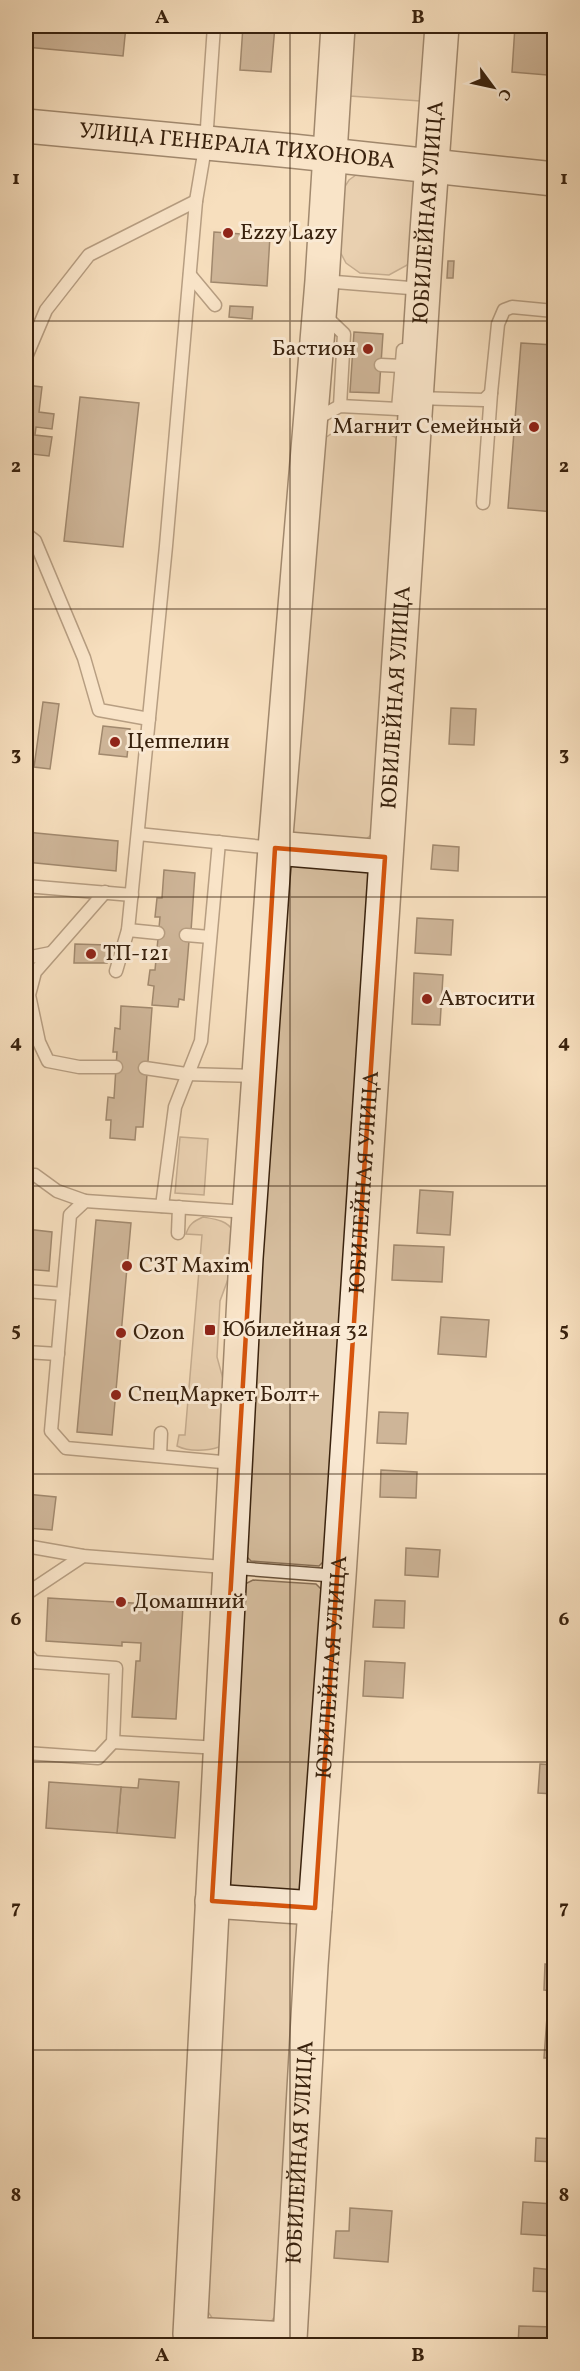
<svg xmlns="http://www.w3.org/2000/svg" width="580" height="2371" viewBox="0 0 580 2371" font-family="Vollkorn,serif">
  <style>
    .green { fill: #d7bfa0; stroke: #887057; stroke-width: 1.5 }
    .building { fill: #9c846a; stroke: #39220e; stroke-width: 1.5 }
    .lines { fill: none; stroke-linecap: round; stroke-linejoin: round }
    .service-casing { stroke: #68513a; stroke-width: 15 }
    .secondary-casing { stroke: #39220e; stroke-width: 36 }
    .service { stroke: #faead5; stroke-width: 12 }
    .secondary { stroke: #faead5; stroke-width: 33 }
    .marked { fill: none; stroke: #d6540c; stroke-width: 4.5; stroke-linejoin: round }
    .grid { fill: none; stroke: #39220e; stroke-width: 1.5; stroke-opacity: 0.55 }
    .poi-dot { fill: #8f2418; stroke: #faead5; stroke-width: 2 }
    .labels { text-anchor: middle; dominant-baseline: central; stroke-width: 6; stroke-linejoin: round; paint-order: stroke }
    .street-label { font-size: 22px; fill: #39220e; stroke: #faead5 }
    .poi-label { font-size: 22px; fill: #39220e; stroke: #faead5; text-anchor: start }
    .neatline { fill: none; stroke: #39220e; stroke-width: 2 }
    .grid-label { font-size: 20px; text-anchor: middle; font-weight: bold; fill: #39220e }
  </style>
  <rect width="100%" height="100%" fill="#f7dfbe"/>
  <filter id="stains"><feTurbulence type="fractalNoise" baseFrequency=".00333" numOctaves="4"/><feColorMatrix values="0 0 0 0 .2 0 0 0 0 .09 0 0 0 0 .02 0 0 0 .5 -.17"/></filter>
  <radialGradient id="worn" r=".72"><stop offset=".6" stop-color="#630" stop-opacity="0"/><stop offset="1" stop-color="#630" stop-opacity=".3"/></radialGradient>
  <g class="green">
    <polygon points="355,26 426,26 420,101 350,96"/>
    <polygon points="356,175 416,180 409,264 389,275 360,273 346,263 338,248 344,188 349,180"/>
    <polygon points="355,431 386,433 395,437 399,445 371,835 361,843 296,838 291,828 325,438 334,432"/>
    <polygon points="296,859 361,864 372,875 326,1559 319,1566 251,1561 242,1552 285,869"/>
    <polygon points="180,1137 208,1139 204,1195 175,1193"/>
    <path d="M 203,1217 C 214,1219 227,1220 233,1231 L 231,1271 L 220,1301 L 217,1357 L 226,1390 L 222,1441 L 219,1447 C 207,1451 189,1452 177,1446 L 179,1435 L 185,1435 L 202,1235 L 186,1234 C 189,1224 194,1221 203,1217 Z"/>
    <polygon points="253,1580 316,1584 324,1592 304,1888 295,1895 234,1891 228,1882 243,1585"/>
    <polygon points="227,1911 299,1918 278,2312 268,2326 215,2322 206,2309"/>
  </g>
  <g class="building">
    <polygon points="26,26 126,26 123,56 26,47"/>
    <polygon points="243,26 275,26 271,72 240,70"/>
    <polygon points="515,26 550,26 547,75 512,72"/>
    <polygon points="214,232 270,236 267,286 211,282"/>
    <polygon points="448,261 454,261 453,278 447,278"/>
    <polygon points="230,306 253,307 252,319 229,317"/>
    <polygon points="354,332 383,334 379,393 350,392"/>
    <polygon points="521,343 554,345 554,512 508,508"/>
    <polygon points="26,385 42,387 39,412 54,414 52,429 36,427 35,435 52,437 49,456 32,454 26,505"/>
    <polygon points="80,397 139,403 123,547 64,541"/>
    <polygon points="26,596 33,597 26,636"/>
    <polygon points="43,702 59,704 50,769 34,767"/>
    <polygon points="451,708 476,709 474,745 449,744"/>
    <polygon points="103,726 130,729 127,757 99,754"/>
    <polygon points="26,832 118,841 116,871 26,862"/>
    <polygon points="433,845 459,847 458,871 431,869"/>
    <polygon points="164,870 195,873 191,931 186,930 185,941 189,941 184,1000 179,999 178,1007 152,1005 154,986 148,985 150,970 155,970 160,917 155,917 157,898 162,898"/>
    <polygon points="417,918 453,920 451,955 415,953"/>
    <polygon points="75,944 107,945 107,963 74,963"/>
    <polygon points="414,973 443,975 440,1025 412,1024"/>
    <polygon points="121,1006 152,1008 143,1127 136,1127 135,1140 110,1138 111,1120 106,1120 108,1097 114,1098 117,1052 113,1052 115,1028 120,1029"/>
    <polygon points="420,1190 453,1192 450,1235 417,1233"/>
    <polygon points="96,1220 131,1223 112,1435 77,1432"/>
    <polygon points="26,1229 52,1232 49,1271 26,1269"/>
    <polygon points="394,1245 444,1247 442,1282 392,1280"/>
    <polygon points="441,1317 489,1320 486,1357 438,1354"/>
    <polygon points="379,1412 408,1413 406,1444 377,1443"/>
    <polygon points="381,1470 417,1472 416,1498 380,1497"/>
    <polygon points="26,1494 56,1497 52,1530 26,1528"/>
    <polygon points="406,1548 440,1550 438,1577 405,1575"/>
    <polygon points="48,1598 183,1606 176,1719 132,1717 136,1661 140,1661 141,1643 122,1642 122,1646 46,1641"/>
    <polygon points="375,1600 405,1601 404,1628 373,1627"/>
    <polygon points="365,1661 405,1663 403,1698 363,1696"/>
    <polygon points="552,1702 554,1702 554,1734 550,1734"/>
    <polygon points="540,1764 554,1765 554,1794 538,1793"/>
    <polygon points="139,1779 179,1782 175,1838 117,1833 121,1787 138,1788"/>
    <polygon points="49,1782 121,1787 117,1833 46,1828"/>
    <polygon points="545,1964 554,1965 554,1991 544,1990"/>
    <polygon points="547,2017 554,2018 554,2058 544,2058"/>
    <polygon points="549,2078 554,2078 554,2105 547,2105"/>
    <polygon points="536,2138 554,2139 554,2162 535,2161"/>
    <polygon points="523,2202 554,2204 554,2236 521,2234"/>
    <polygon points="350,2208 392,2211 388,2262 334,2258 336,2231 349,2231"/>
    <polygon points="534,2268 554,2270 554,2292 533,2291"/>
    <polygon points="519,2326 554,2327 554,2346 518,2346"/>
  </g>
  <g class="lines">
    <g class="service-casing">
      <g id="service">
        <polyline points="190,275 215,305"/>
        <polyline points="323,281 422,289"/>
        <polyline points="323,314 344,334 340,406"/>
        <polyline points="26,357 46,310 89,255 196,201"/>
        <polyline points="381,365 402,366"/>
        <polyline points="398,409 403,350"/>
        <polyline points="314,420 340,406 398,409 416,398 484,400 491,393 498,324 504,310 512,307 554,311"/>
        <polyline points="483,503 491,393"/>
        <polyline points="26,534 35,541 84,658 99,710 149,719"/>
        <polyline points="138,834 274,848"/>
        <polyline points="26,886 132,895"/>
        <polyline points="105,892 35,972 29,995 39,1042 48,1061 79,1067 116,1067"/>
        <polyline points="128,930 158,933"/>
        <polyline points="186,935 210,937"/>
        <polyline points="26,958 51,953"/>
        <polyline points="116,971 128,930 166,546 196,201 206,142 214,26"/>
        <polyline points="145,1068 186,1074 257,1076"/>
        <polyline points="26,1176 35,1175 57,1191 85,1201"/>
        <polyline points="162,1206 175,1107 201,1041 219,842"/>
        <polyline points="178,1233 179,1207"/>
        <polyline points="26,1291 63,1294"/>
        <polyline points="26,1352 58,1354"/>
        <polyline points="160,1456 161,1433"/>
        <polyline points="233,1463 66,1448 51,1431 70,1215 85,1201 248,1212"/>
        <polyline points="26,1546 83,1556 338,1576"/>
        <polyline points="26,1594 83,1556"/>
        <polyline points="26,1653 34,1662 116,1668 113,1742 98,1758 26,1753"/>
        <polyline points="113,1742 220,1748"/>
      </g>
    </g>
    <g class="secondary-casing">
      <g id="secondary">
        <path id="s1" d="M 338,26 L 322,281 L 275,848 L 246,1258 L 190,2334 L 290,2339 L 311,1965 L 339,1576 L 427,232 L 442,26"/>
        <path id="s2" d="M 26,126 L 292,151 L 554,179"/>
        <polyline points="275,848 385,857"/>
        <polyline points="212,1901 315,1908"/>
      </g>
    </g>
    <use href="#service" class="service"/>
    <use href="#secondary" class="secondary"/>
  </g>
  <path d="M0 0H580V2371H0ZM 275,848 L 385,857 L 315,1908 L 212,1901 Z" fill="#f7dfbe" fill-opacity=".55" fill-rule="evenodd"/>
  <path class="marked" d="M 275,848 L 385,857 L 315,1908 L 212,1901 Z"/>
  <path class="grid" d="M 290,26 L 290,2346M 26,321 L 554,321M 26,609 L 554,609M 26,897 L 554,897M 26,1186 L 554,1186M 26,1474 L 554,1474M 26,1762 L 554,1762M 26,2050 L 554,2050"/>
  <g class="poi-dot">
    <circle cx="228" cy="233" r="6"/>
    <circle cx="368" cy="349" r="6"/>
    <circle cx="534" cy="427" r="6"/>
    <circle cx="115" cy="742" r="6"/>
    <circle cx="91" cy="954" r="6"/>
    <circle cx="427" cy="999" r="6"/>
    <circle cx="127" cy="1266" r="6"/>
    <rect x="204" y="1324" width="12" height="12" rx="3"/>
    <circle cx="121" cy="1333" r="6"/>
    <circle cx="116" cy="1395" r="6"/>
    <circle cx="121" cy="1602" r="6"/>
  </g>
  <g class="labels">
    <g class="street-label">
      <text stroke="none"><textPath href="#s2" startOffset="212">УЛИЦА ГЕНЕРАЛА ТИХОНОВА</textPath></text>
      <text stroke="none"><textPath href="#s1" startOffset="4544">ЮБИЛЕЙНАЯ УЛИЦА</textPath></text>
      <text stroke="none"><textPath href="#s1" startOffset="4058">ЮБИЛЕЙНАЯ УЛИЦА</textPath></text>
      <text stroke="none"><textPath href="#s1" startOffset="3572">ЮБИЛЕЙНАЯ УЛИЦА</textPath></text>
      <text stroke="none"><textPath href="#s1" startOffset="3086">ЮБИЛЕЙНАЯ УЛИЦА</textPath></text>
      <text stroke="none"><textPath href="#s1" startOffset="2600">ЮБИЛЕЙНАЯ УЛИЦА</textPath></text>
    </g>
    <g class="poi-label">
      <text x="240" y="233">Ezzy Lazy</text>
      <text x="356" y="349" text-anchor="end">Бастион</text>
      <text x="522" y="427" text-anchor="end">Магнит Семейный</text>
      <text x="127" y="742">Цеппелин</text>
      <text x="103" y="954">ТП-121</text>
      <text x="439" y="999">Автосити</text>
      <text x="139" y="1266">СЗТ Maxim</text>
      <text x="222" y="1330">Юбилейная 32</text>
      <text x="133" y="1333">Ozon</text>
      <text x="128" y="1395">СпецМаркет Болт+</text>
      <text x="133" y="1602">Домашний</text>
    </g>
  </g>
  <rect width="580" height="2371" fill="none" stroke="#f7dfbe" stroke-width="66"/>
  <g transform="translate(493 87) rotate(123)" stroke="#faead5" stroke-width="4.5" paint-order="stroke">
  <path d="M0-4.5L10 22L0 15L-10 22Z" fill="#39220e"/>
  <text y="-9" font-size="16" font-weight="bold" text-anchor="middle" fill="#39220e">С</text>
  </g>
  <rect x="33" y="33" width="514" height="2305" class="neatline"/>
  <g class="grid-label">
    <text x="162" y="23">A</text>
    <text x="418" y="23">B</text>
    <text x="16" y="184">1</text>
    <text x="564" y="184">1</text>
    <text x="16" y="472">2</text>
    <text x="564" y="472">2</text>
    <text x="16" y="760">3</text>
    <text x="564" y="760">3</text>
    <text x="16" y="1048">4</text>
    <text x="564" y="1048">4</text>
    <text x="16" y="1336">5</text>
    <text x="564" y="1336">5</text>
    <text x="16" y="1625">6</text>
    <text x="564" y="1625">6</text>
    <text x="16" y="1913">7</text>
    <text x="564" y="1913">7</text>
    <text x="16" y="2201">8</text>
    <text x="564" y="2201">8</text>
    <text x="162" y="2361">A</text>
    <text x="418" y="2361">B</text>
  </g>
  <rect width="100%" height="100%" filter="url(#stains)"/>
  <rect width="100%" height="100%" fill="url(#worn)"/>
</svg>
